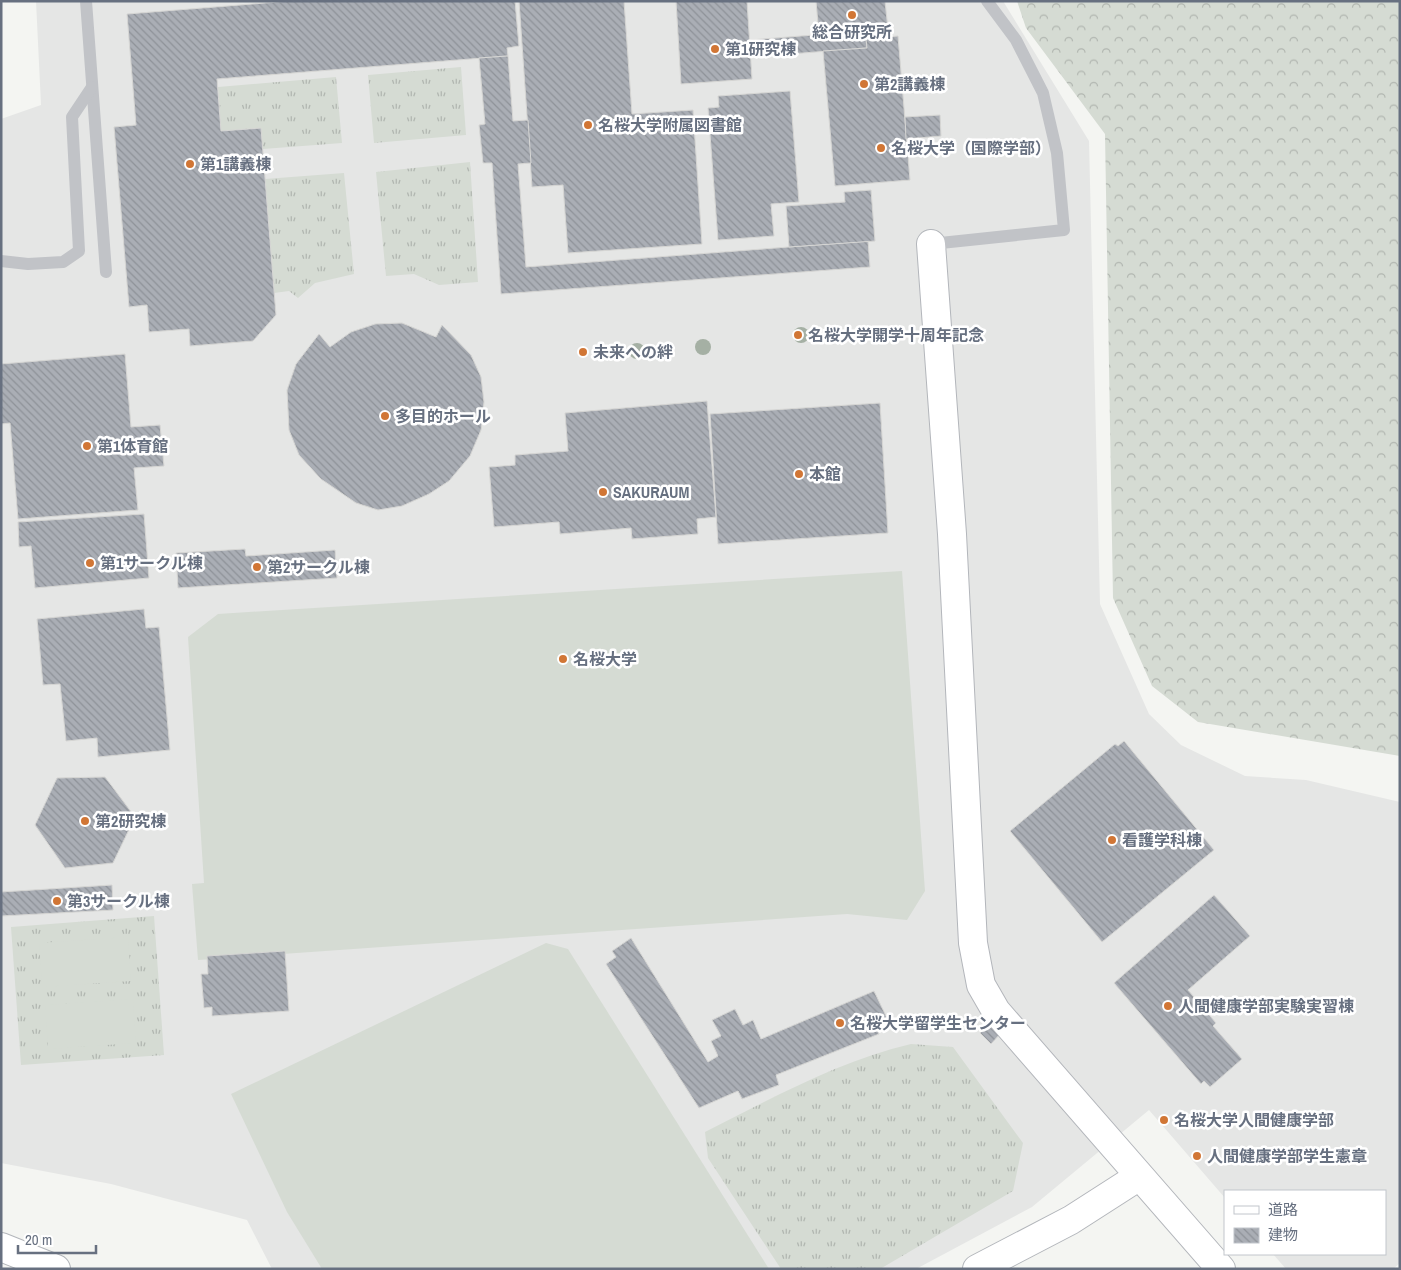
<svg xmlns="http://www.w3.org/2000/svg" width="1401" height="1270" viewBox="0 0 1401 1270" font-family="'Archivo Narrow','Noto Sans JP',sans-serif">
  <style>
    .built { fill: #e5e6e5 }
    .grass { fill: url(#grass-tufts) }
    .forest { fill: url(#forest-crowns) }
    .pitch { fill: #d5dbd3 }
    .building { fill: url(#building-back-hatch); stroke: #d6d6d4 }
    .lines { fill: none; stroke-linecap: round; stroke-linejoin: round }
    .secondary-casing { stroke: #b3b6bb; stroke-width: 30 }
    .lane { stroke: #c1c3c7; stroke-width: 12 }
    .secondary { stroke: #fff; stroke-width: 28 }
    .tree { fill: #a5b0a4 }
    .poi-dot { fill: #d17635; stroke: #fff; stroke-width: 2 }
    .labels { text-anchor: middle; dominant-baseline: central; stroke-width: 5; stroke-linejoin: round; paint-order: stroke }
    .poi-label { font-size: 16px; font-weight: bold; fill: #677080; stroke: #fff; text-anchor: start }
  </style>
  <defs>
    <pattern id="grass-tufts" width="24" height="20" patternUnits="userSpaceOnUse" patternTransform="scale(1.25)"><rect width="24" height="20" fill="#d5dbd3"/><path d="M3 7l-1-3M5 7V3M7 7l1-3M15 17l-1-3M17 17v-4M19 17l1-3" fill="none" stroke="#b1b6b0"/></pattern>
    <pattern id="forest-crowns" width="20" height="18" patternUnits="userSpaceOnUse" patternTransform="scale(1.25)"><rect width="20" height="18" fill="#d5dbd3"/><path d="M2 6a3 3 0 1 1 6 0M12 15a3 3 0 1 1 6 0" fill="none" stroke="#b1b6b0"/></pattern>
    <pattern id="building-back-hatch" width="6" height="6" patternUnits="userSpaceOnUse" patternTransform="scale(1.25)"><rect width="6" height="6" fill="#aaaeb5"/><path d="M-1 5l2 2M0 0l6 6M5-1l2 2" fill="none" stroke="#8e9298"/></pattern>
  </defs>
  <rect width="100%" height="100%" fill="#f4f5f2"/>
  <polygon class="built" points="36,1 1003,1 1089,141 1100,604 1149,714 1181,745 1245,776 1306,780 1400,802 1400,1263 1393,1269 1286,1269 1273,1254 1385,1254 1385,1191 1225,1191 1225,1198 1149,1110 1032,1207 916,1269 272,1269 247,1220 111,1184 1,1163 1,119 41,105"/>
  <g class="grass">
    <polygon points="461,67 466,135 374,143 368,75"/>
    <polygon points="336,77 342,143 263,149 260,128 221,131 218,87"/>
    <polygon points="470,162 478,282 439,285 414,274 386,276 376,172"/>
    <polygon points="344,173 354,274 315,283 298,298 289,291 274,293 265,179"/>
    <polygon points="154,916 164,1055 21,1065 11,927"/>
    <path d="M 911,1044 L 953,1047 L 1023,1143 L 1013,1191 L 880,1269 L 781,1269 L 708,1158 L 705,1132 C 771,1099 838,1061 911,1044 Z"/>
  </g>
  <polygon class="forest" points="1017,1 1400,1 1400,756 1198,722 1152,686 1113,598 1105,134 1026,28"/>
  <g class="pitch">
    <polygon points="902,571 925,891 907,920 847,914 198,960 192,884 204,883 188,637 218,614"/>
    <polygon points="128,937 131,981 42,987 39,943"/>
    <polygon points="546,943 568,949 769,1269 322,1269 287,1212 231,1094"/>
    <polygon points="133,999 136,1043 48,1049 45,1005"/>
  </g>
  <g class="building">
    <polygon points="290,1 515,1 519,46 507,48 508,56 217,79 221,131 261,128 276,315 253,341 190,346 189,329 149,332 147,305 129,307 114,127 136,125 127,14"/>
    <polygon points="519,1 624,1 632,114 693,110 702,244 568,253 563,185 532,187"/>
    <polygon points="676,1 747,1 752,79 681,84"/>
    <polygon points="816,1 885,1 888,29 819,35"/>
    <polygon points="865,31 867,48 751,57 750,40"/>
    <polygon points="898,36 910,180 835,186 823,51 867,48 866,39"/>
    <polygon points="508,56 513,121 528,120 531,163 518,164 526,267 868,241 870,267 501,294 492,163 483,163 479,125 485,124 479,58"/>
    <polygon points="790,91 799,202 771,204 774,236 718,240 708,108 719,107 718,96"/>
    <polygon points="940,115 941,136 906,139 905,117"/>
    <polygon points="871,190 875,241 789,247 786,206 845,202 844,192"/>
    <polygon points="402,323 436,337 442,325 471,355 481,377 484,402 481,430 470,456 449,481 429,494 402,506 378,510 356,503 321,479 299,455 289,430 287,390 296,364 319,334 330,347 351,332 375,324"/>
    <polygon points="125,354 131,427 160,425 164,466 134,468 138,510 18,519 10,423 1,424 1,364"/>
    <polygon points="707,401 716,517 697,519 698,534 632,539 631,528 560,534 559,522 494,527 489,467 515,465 515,455 568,451 565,413"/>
    <polygon points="880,403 888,533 718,544 710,414"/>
    <polygon points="144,514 149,578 35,588 31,546 19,547 18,522"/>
    <polygon points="245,549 246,556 335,550 337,578 178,588 176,553"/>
    <polygon points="144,609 146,628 159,627 170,750 98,757 97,738 66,741 60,684 43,685 37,619"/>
    <polygon points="1124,741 1214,850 1102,942 1010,831 1115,744 1118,746"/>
    <polygon points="105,777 135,817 113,863 65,868 35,825 57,778"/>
    <polygon points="112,885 113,910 1,916 1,892"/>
    <polygon points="1214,895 1250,936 1188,990 1216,1023 1213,1026 1242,1059 1210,1087 1204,1081 1201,1084 1114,983"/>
    <polygon points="631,938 708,1062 718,1056 711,1041 721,1036 712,1020 735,1009 743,1025 753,1020 761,1039 874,991 888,1020 875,1025 879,1034 776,1075 779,1085 742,1099 738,1091 699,1108 606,964 616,957 612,951"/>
    <polygon points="285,951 289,1011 212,1016 212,1007 204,1008 201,974 208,974 207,956"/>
    <polygon points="989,1024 1000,1034 991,1044 980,1033"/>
  </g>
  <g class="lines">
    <g class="secondary-casing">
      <g id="secondary">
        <polyline points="931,244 952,534 973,943 981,985 996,1011 1221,1269"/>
        <polyline points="1,1247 56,1269"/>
        <polyline points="977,1269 1071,1220 1138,1177"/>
      </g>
    </g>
    <g class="lane">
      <polyline points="86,1 106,272"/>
      <polyline points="931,244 1064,230 1057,153 1043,93 1016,40 987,1"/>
      <polyline points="1,261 28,264 63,262 79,251 72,117 92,87"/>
    </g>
    <use href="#secondary" class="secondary"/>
  </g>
  <g class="tree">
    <circle cx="801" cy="335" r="8"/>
    <circle cx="703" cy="347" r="8"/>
    <circle cx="637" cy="351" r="8"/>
  </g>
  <g class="poi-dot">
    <circle cx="852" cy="15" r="5"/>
    <circle cx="715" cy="49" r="5"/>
    <circle cx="864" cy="84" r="5"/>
    <circle cx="588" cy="125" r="5"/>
    <circle cx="881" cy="148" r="5"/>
    <circle cx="190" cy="164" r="5"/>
    <circle cx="798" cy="335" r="5"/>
    <circle cx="583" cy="352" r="5"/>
    <circle cx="385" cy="416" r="5"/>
    <circle cx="87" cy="446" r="5"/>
    <circle cx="799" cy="474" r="5"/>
    <circle cx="603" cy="492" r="5"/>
    <circle cx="90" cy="563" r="5"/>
    <circle cx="257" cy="567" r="5"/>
    <circle cx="563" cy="659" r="5"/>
    <circle cx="85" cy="821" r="5"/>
    <circle cx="1112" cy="840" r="5"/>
    <circle cx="57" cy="901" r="5"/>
    <circle cx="1168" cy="1006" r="5"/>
    <circle cx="840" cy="1023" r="5"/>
    <circle cx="1164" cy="1120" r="5"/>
    <circle cx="1197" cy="1156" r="5"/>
  </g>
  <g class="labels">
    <g class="poi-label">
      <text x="852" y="32" text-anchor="middle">総合研究所</text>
      <text x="725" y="49">第1研究棟</text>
      <text x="874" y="84">第2講義棟</text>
      <text x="598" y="125">名桜大学附属図書館</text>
      <text x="891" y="148">名桜大学（国際学部）</text>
      <text x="200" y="164">第1講義棟</text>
      <text x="808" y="335">名桜大学開学十周年記念</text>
      <text x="593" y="352">未来への絆</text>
      <text x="395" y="416">多目的ホール</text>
      <text x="97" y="446">第1体育館</text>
      <text x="809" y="474">本館</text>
      <text x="613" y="492">SAKURAUM</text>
      <text x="100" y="563">第1サークル棟</text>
      <text x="267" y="567">第2サークル棟</text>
      <text x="573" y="659">名桜大学</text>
      <text x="95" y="821">第2研究棟</text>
      <text x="1122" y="840">看護学科棟</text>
      <text x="67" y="901">第3サークル棟</text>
      <text x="1178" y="1006">人間健康学部実験実習棟</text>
      <text x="850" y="1023">名桜大学留学生センター</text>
      <text x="1174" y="1120">名桜大学人間健康学部</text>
      <text x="1207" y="1156">人間健康学部学生憲章</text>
    </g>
  </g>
  <rect width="1401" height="1270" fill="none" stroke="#677080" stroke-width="5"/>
  <rect x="1224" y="1190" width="162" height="65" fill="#ffffff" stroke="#c2c6cc"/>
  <rect x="1234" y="1206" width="25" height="8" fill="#ffffff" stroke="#c2c6cc"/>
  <text x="1268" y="1215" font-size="15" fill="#677080">道路</text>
  <rect x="1234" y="1228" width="25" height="15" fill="url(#building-back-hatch)" stroke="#c2c6cc"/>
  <text x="1268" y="1240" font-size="15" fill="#677080">建物</text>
  <path d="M18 1245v8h78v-8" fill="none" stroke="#677080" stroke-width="2.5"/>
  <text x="25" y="1245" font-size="15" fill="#677080" stroke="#ffffff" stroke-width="4" paint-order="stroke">20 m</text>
</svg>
